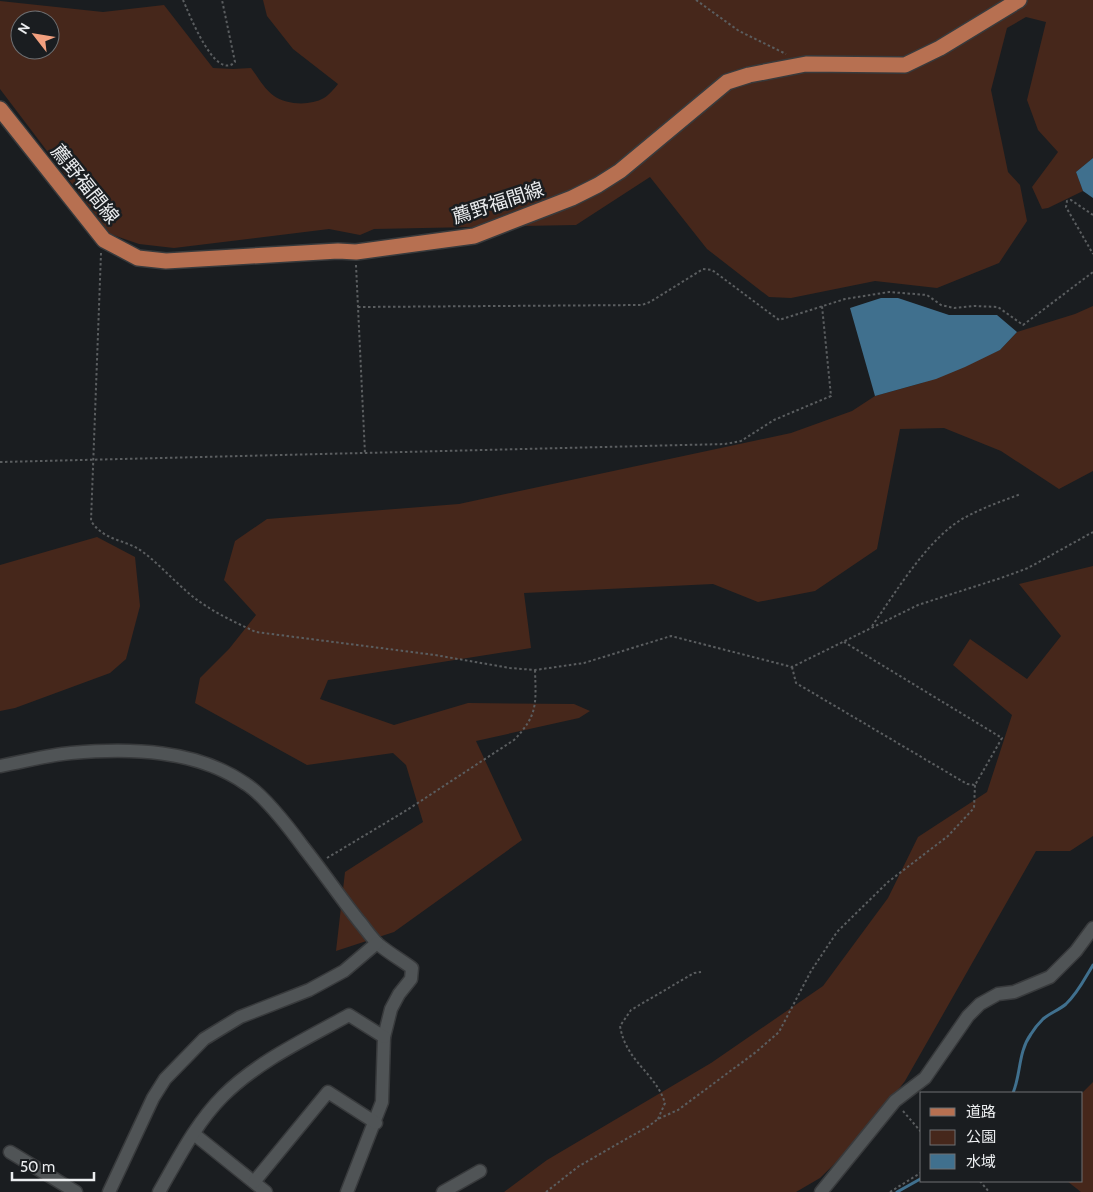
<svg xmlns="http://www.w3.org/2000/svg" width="1093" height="1192" viewBox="0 0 1093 1192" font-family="Cabin,'Noto Sans JP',sans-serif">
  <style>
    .green { fill: #46271b; fill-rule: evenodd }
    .water { fill: #40708e }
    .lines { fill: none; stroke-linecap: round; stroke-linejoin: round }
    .stream { stroke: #40708e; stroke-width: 3 }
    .minor-casing { stroke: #383a3c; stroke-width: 15 }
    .major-casing { stroke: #383a3c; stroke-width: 18 }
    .path { stroke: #5b5e60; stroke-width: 2; stroke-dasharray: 2.5 2.5; stroke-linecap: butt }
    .minor { stroke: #505456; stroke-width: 12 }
    .major { stroke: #b77051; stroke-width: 15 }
    .labels { text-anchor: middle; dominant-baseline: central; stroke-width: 5; stroke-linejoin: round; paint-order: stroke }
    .street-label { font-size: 19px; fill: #ebedef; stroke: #1a1d20 }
  </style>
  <rect width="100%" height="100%" fill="#1a1d20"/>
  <g class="green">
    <path d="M 263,0 L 1093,0 L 1093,158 L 1076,172 L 1083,191 L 1048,208 L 1042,209 L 1032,187 L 1058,152 L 1038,130 L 1027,100 L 1046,22 L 1026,17 L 1007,28 L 991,90 L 1008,172 L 1020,185 L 1027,221 L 999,263 L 937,288 L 875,281 L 791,298 L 769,297 L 707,249 L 650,177 L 576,225 L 374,229 L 360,235 L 329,229 L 174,248 L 139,244 L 110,234 L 0,89 L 0,1 L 103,12 L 164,5 L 213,68 L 233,69 L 251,68 C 258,77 264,89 274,96 C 287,105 310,106 324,98 C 329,95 334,89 338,84 L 293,49 L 267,16 ZM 20,20 L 50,20 L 50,50 L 20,50 Z"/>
    <polygon points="1093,306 1093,471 1059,489 1001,451 944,428 900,429 877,549 815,591 758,602 713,584 524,593 531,648 328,680 320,699 394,725 468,703 574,704 590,711 579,718 476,741 522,840 394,932 336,951 345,872 423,822 406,765 393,753 307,765 195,703 200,678 229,649 256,615 224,580 235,541 267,519 459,504 791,433 852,411 875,396 922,383 1000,350 1017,332 1075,314"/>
    <polygon points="97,537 135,557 140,606 126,659 110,673 15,708 0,711 0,565"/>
    <polygon points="1093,566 1093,836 1070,851 1036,851 905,1081 860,1139 820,1178 796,1192 504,1192 547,1160 711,1063 823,986 888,898 918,837 987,792 1012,715 953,665 970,639 1027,679 1061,636 1019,584"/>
    <polygon points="1093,1082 1093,1192 1081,1192 1067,1181 1082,1181 1082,1093"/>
  </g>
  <g class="water">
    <polygon points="1093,158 1093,198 1083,191 1076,172"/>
    <polygon points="881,298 898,298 949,315 997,315 1017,332 1000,350 965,367 936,379 875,396 850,308"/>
  </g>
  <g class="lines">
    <g class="stream">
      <path d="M 1013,1093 C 1021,1074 1018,1052 1031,1034 C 1034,1029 1039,1023 1043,1019 C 1050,1013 1059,1010 1066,1004 C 1078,993 1085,978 1093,965"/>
      <polyline points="897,1192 922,1178"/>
    </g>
    <g class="minor-casing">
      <g id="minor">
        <path d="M 0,766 C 23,762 47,755 71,753 C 130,748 196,749 246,784 C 266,797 290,829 304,848 C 323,872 340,897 359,921 C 365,928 371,937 378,944 C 389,953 401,960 412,968 L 411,979 L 399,994 L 391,1009 L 384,1037 L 382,1102 L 347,1192"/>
        <polyline points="194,1134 266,1192"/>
        <polyline points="10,1152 76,1192"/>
        <polyline points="254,1182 328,1092 376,1123"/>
        <polyline points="109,1192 153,1098 165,1079 204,1039 240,1017 309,990 344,971 377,943"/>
        <path d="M 159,1192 C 178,1159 196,1123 223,1096 C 258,1061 306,1039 349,1015 L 384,1037"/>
        <polyline points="443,1192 480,1171"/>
        <polyline points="821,1192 895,1101 925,1078 968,1016 980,1004 998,994 1014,992 1050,977 1076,951 1093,928"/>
      </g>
    </g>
    <g class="major-casing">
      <polyline id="major" points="0,109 104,240 138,258 166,261 338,251 356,252 474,236 572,198 598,185 620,171 727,82 749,75 806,64 905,65 940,48 1019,0"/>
    </g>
    <g class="path">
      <path d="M 183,0 C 189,13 215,82 235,62 L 222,0"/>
      <polyline points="696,0 739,31 786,54"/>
      <polyline points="1093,215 1071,200 1067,201 1066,207 1093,254"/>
      <path d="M 101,253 L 91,521 C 105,542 126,539 143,552 C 160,565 175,582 192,596 C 211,611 234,622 256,632 L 435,655 L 510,668 L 535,670 L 584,663 L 671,636 L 792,667 L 918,605 L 1001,578 L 1028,568 L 1093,532"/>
      <polyline points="356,265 365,454"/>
      <polyline points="358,307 642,305 650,302 703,269 712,270 779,320 845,299 889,292 927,295 941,305 954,308 975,306 998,307 1023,325 1093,272"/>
      <polyline points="0,462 725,444 741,441 774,420 831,396 822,306"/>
      <path d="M 872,626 C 896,592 928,538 964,518 C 982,508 1002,501 1021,494"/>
      <polyline points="792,667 796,683 967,784 975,785 1002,738 844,642"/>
      <path d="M 327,858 L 407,810 L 514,740 C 538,715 536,704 535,670"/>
      <polyline points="903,1111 922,1133"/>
      <path d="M 658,1119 L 665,1103 C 655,1072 626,1062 620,1026 L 631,1010 L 694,973 L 701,972"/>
      <polyline points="980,1181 989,1192"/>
      <polyline points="546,1192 579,1166 649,1126 658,1119 678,1110 756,1052 779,1032 811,971 837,932 888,882 948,836 974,808 975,785"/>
      <polyline points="890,1192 922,1172"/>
    </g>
    <use href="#minor" class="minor"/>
    <use href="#major" class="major"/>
  </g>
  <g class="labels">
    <g class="street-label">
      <text transform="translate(85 184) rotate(51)">薦野福間線</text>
      <text transform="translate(498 203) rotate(-18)">薦野福間線</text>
    </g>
  </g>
  <rect x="920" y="1092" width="162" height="90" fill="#1a1d20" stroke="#6e7073"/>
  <rect x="930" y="1108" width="25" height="8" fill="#b77051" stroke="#6e7073"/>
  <text x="966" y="1117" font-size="15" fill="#ebedef">道路</text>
  <rect x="930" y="1130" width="25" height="15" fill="#46271b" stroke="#6e7073"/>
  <text x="966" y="1142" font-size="15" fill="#ebedef">公園</text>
  <rect x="930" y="1154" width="25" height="15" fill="#40708e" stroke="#6e7073"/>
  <text x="966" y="1167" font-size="15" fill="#ebedef">水域</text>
  <g transform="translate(35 35) rotate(301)"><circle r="24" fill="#1a1d20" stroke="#6e7073"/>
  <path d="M0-4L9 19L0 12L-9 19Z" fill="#f2a07f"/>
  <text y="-8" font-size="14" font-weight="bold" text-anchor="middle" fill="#ebedef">N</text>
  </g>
  <path d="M12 1172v8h82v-8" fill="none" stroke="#ebedef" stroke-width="2.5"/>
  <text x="20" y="1172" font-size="15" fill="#ebedef" stroke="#1a1d20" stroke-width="4" paint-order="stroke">50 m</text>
</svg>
